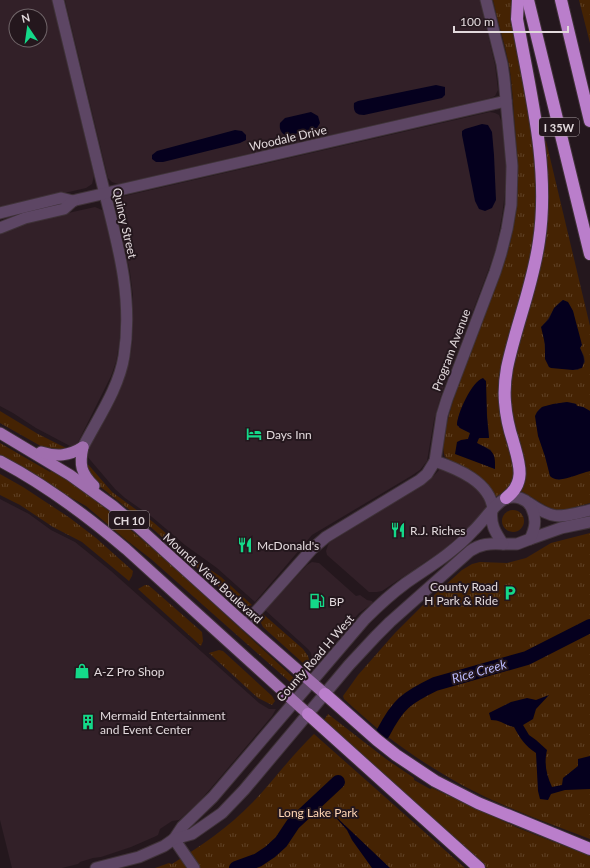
<svg xmlns="http://www.w3.org/2000/svg" width="590" height="868" viewBox="0 0 590 868" font-family="Lato,sans-serif">
  <style>
    .built { fill: #322028; fill-rule: evenodd }
    .grass { fill: url(#grass-tufts); fill-rule: evenodd }
    .water { fill: #05001e }
    .lines { fill: none; stroke-linecap: round; stroke-linejoin: round }
    .river { stroke: #05001e; stroke-width: 14 }
    .tertiary-casing { stroke: #3f3238; stroke-width: 13 }
    .primary-casing { stroke: #3f3238; stroke-width: 13 }
    .motorway-casing { stroke: #3f3238; stroke-width: 14 }
    .tertiary { stroke: #5d4664; stroke-width: 11 }
    .primary { stroke: #a06eae; stroke-width: 11 }
    .motorway { stroke: #ba7ecb; stroke-width: 12 }
    .labels { text-anchor: middle; dominant-baseline: central; stroke-width: 4; stroke-linejoin: round; paint-order: stroke }
    .shield { fill: #24171d; stroke: #a99fa3; stroke-width: 1 }
    .shield-label { font-size: 11px; font-weight: bold; fill: #e2d9dc }
    .street-label { font-size: 12px; fill: #e2d9dc; stroke: #24171d }
    .poi-label { font-size: 12px; fill: #e2d9dc; stroke: #24171d; text-anchor: start }
    .park-label { font-size: 12px; fill: #ffd5b5; stroke: #24171d }
    .water-label { font-size: 13px; font-style: italic; fill: #bab9fc; stroke: #24171d }
  </style>
  <defs>
    <pattern id="grass-tufts" width="24" height="20" patternUnits="userSpaceOnUse"><rect width="24" height="20" fill="#452303"/><path d="M3 7l-1-3M5 7V3M7 7l1-3M15 17l-1-3M17 17v-4M19 17l1-3" fill="none" stroke="#604227"/></pattern>
  </defs>
  <rect width="100%" height="100%" fill="#24171d"/>
  <g class="built">
    <path d="M 0,0 L 52,0 L 94,176 L 92,184 L 86,188 L 0,208 ZM 16,16 L 40,16 L 40,40 L 16,40 Z"/>
    <polygon points="65,0 480,0 495,65 498,90 495,96 490,98 118,184 112,182 108,178"/>
    <polygon points="490,112 495,113 499,115 502,123 506,167 505,192 502,216 496,248 488,271 441,395 434,420 427,461 420,470 411,476 312,535 255,602 217,568 185,545 152,517 125,498 115,489 86,455 122,383 130,360 133,336 133,296 130,272 116,207 117,200 120,197 129,195"/>
    <polygon points="95,207 102,210 104,214 117,271 121,314 119,344 116,362 111,376 77,444 74,447 70,446 36,428 13,413 0,406 0,233 4,231 28,222"/>
    <polygon points="440,469 443,469 457,473 484,494 487,507 465,531 443,550 382,591 377,592 369,592 327,555 326,551 328,545 330,542 430,480"/>
    <polygon points="0,499 29,514 51,530 75,542 111,571 259,703 269,709 276,709 272,716 223,774 199,802 179,820 172,821 160,829 158,835 154,837 131,847 101,857 93,858 80,862 78,864 62,868 12,868 0,820"/>
    <polygon points="312,562 319,563 356,596 360,595 367,600 372,601 373,603 359,613 323,654 313,663 311,653 308,649 265,610 307,565"/>
  </g>
  <g class="grass">
    <path d="M 493,0 L 511,0 L 523,69 L 539,171 L 536,243 L 505,356 L 515,463 L 515,479 L 506,491 L 495,497 L 464,469 L 445,457 C 434,434 485,316 495,288 C 500,276 504,263 508,251 C 521,207 518,161 514,116 C 513,101 512,85 510,71 C 506,47 498,23 493,0 ZM 473,387 L 486,402 L 489,437 L 480,438 L 477,440 L 477,443 L 491,450 L 495,469 L 459,454 L 466,439 L 468,440 L 470,433 L 460,428 L 457,423 L 460,412 Z"/>
    <polygon points="579,0 590,0 590,43"/>
    <path d="M 542,141 L 546,141 L 590,326 L 590,411 L 583,407 L 577,406 L 576,404 C 568,401 560,403 552,405 C 546,406 541,406 538,411 C 530,421 549,463 550,476 L 559,480 L 581,473 L 590,471 L 590,503 L 560,511 L 548,507 L 523,492 L 519,491 L 509,379 L 533,290 ZM 563,300 L 569,304 L 573,311 L 580,348 L 584,356 L 585,362 L 578,370 L 549,367 L 545,351 L 543,325 C 551,317 553,306 563,300 Z"/>
    <polygon points="0,411 38,434 68,449 67,451 46,449 0,423"/>
    <polygon points="0,443 50,472 52,470 92,497 166,560 294,678 290,682 151,559 125,539 86,506 68,496 66,496 0,456"/>
    <polygon points="86,462 112,492 153,522 199,562 221,577 252,605 243,608 146,523 98,485 89,476"/>
    <polygon points="0,474 23,487 70,518 96,538 133,571 132,576 129,581 82,542 53,527 20,505 0,495"/>
    <circle cx="513" cy="521" r="11"/>
    <path d="M 590,533 L 590,839 C 541,820 488,802 443,774 C 407,753 375,728 344,699 L 343,696 L 358,675 L 395,633 L 422,606 L 462,570 L 472,564 L 480,562 L 507,563 L 526,558 L 551,543 Z"/>
    <polygon points="145,585 148,585 153,589 202,632 203,641 201,646 138,589"/>
    <polygon points="263,614 303,649 308,656 309,660 305,661 303,663 263,627 260,621"/>
    <polygon points="219,650 223,651 272,696 275,701 272,705 258,698 209,653"/>
    <polygon points="328,714 386,759 414,778 414,780 430,789 432,788 518,828 590,856 590,868 487,868 404,795 385,775 325,722 324,720"/>
    <path d="M 314,734 L 465,868 L 155,868 L 169,863 L 172,864 C 202,845 228,828 253,802 C 274,780 292,755 314,734 Z"/>
  </g>
  <g class="water">
    <path d="M 436,85 L 445,87 L 445,95 L 442,98 L 364,115 C 356,115 353,112 354,103 L 358,101 Z"/>
    <path d="M 311,112 L 318,116 L 320,123 L 317,128 L 287,136 C 281,134 279,129 280,123 L 285,118 Z"/>
    <polygon points="482,124 488,125 492,132 494,155 496,200 492,208 485,211 479,209 475,201 462,135 462,131 465,129"/>
    <polygon points="235,130 242,131 246,135 246,140 240,143 163,162 156,162 152,159 152,155 157,151"/>
    <path d="M 563,300 L 568,302 L 573,311 L 581,341 L 582,345 L 580,348 C 583,356 586,359 582,368 L 573,370 L 551,368 L 549,367 L 545,359 L 545,344 L 541,327 L 549,319 L 554,308 Z"/>
    <path d="M 483,378 L 486,381 L 487,418 L 489,438 L 479,438 L 477,443 C 492,451 496,451 495,469 L 455,454 L 457,442 L 461,440 L 468,439 L 470,433 L 460,428 L 457,425 C 457,414 472,381 483,378 Z"/>
    <path d="M 567,402 L 576,404 L 577,406 L 583,407 L 590,411 L 590,471 C 579,473 558,485 550,476 L 545,456 L 538,436 L 535,416 L 537,412 L 542,407 L 553,404 Z"/>
    <path d="M 549,695 L 536,709 L 533,719 L 523,725 L 529,735 L 536,740 L 547,750 C 544,763 546,774 552,787 L 562,785 L 563,778 L 578,766 L 578,759 L 590,756 L 590,789 L 565,790 L 551,794 L 548,800 L 540,799 L 538,791 L 536,753 C 525,746 520,738 514,727 C 504,725 501,720 491,720 L 489,713 L 511,702 L 527,698 L 536,700 Z"/>
    <polygon points="330,811 390,868 372,868 352,840 347,830"/>
  </g>
  <g class="lines">
    <g class="river">
      <path d="M 383,733 C 398,704 406,698 435,684 L 527,658 L 590,626"/>
      <polyline points="236,868 258,860 270,852 281,842 293,824 338,782"/>
    </g>
    <g class="tertiary-casing">
      <g id="tertiary">
        <path d="M 58,0 C 72,58 86,116 100,174 C 115,236 134,292 124,356 C 119,388 98,418 83,447"/>
        <polyline points="76,200 506,101"/>
        <polyline points="0,213 61,198 73,201"/>
        <polyline points="0,228 25,218 64,209 73,201"/>
        <path d="M 435,461 C 458,469 490,482 493,509"/>
        <path d="M 529,503 C 555,521 560,517 590,510"/>
        <polyline points="530,539 561,528 590,522"/>
        <polyline points="245,624 312,549 326,537 420,480 427,474 435,461 442,415 447,399 495,272 501,253 507,229 511,205 512,166 504,78 502,64 486,0"/>
        <path d="M 174,839 L 182,827 L 213,797 L 365,619 C 378,606 391,594 406,583 C 429,567 454,552 473,531 C 482,523 495,503 505,499 C 515,494 528,499 532,509 C 537,520 535,529 530,539 L 517,544 L 503,544 C 495,532 490,524 492,510"/>
        <polyline points="174,839 194,868"/>
        <path d="M 96,868 L 139,857 L 164,846 L 174,839 L 192,834 L 222,813 L 244,790 L 349,665 L 376,636 L 390,622 L 470,551 C 480,544 490,543 503,544"/>
      </g>
    </g>
    <g class="primary-casing">
      <g id="primary">
        <polyline points="0,433 70,475 113,506 138,527 245,624 325,694"/>
        <path d="M 83,447 C 79,465 81,473 94,486"/>
        <path d="M 41,452 C 57,457 69,456 83,447"/>
        <path d="M 0,461 C 46,485 87,516 126,549 L 308,714"/>
      </g>
    </g>
    <g class="motorway-casing">
      <g id="motorway">
        <polyline points="528,0 590,254"/>
        <polyline points="561,0 590,121"/>
        <path d="M 506,498 C 527,482 519,463 513,441 C 509,429 506,415 505,402 C 504,390 505,379 507,368 C 516,325 533,285 539,241 C 550,168 530,91 517,19 L 518,0"/>
        <polyline points="325,694 377,740 396,755 435,781 478,803 590,849"/>
        <polyline points="308,714 479,868"/>
      </g>
    </g>
    <use href="#tertiary" class="tertiary"/>
    <use href="#primary" class="primary"/>
    <use href="#motorway" class="motorway"/>
  </g>
  <defs>
    <g id="hotel-bare" transform="scale(1.2)"><path d="M-6-4.5h1.5V1H6V5H4.5V3h-9V5H-6ZM-4 0a1.8 1.8 0 1 1 3.6 0ZM.5 0V-2.5h3Q6-2.5 6 0Z" fill="#14d989" stroke="#24171d" stroke-width="2.5" paint-order="stroke"/></g>
    <g id="restaurant-bare" transform="scale(1.2)"><path d="M-5-6h1v4h1v-4h1v4h1v-4h1v5L-1.5 .5V6h-2V.5L-5-1ZM5-6V6H3V1.5H1.5Q1.5-4 5-6Z" fill="#14d989" stroke="#24171d" stroke-width="2.5" paint-order="stroke"/></g>
    <g id="parking-bare" transform="scale(1.2)"><path d="M-3.5-5.5H1a3.5 3.5 0 0 1 0 7H-1V5.5H-3.5ZM-1-3.4V-.6H.8a1.4 1.4 0 0 0 0-2.8Z" fill="#14d989" stroke="#24171d" stroke-width="2.5" paint-order="stroke"/></g>
    <g id="fuel-bare" transform="scale(1.2)"><path d="M-5.5-6h7V0h2V4h1.3V-2.5L3-4.5l.8-.8L6-3V5H2.5V1h-1V6h-7ZM-4.2-4.7v3.2H.2V-4.7Z" fill="#14d989" stroke="#24171d" stroke-width="2.5" paint-order="stroke"/></g>
    <g id="shop-bare" transform="scale(1.2)"><path d="M-5-2.5h2.3a2.7 3.5 0 0 1 5.4 0H5L5.5 6h-11ZM-1.5-2.5h3a1.5 2.3 0 0 0-3 0Z" fill="#14d989" stroke="#24171d" stroke-width="2.5" paint-order="stroke"/></g>
    <g id="building-bare" transform="scale(1.2)"><path d="M-4-6H4V6H1V3H-1V6H-4ZM-2.5-4.3h1.7v1.8h-1.7ZM.8-4.3h1.7v1.8H.8ZM-2.5-1h1.7V.8h-1.7ZM.8-1h1.7V.8H.8Z" fill="#14d989" stroke="#24171d" stroke-width="2.5" paint-order="stroke"/></g>
  </defs>
  <g fill-rule="evenodd">
    <use href="#hotel-bare" x="254" y="434"/>
    <use href="#restaurant-bare" x="398" y="530"/>
    <use href="#restaurant-bare" x="245" y="545"/>
    <use href="#parking-bare" x="510" y="593"/>
    <use href="#fuel-bare" x="317" y="601"/>
    <use href="#shop-bare" x="82" y="671"/>
    <use href="#building-bare" x="88" y="722"/>
  </g>
  <g class="labels">
    <g class="shield">
      <rect x="539" y="118" width="40" height="18" rx="3"/>
      <rect x="109" y="511" width="40" height="18" rx="3"/>
    </g>
    <g class="shield-label">
      <text x="559" y="127">I 35W</text>
      <text x="129" y="520">CH 10</text>
    </g>
    <g class="street-label">
      <text transform="translate(288 138) rotate(-13)">Woodale Drive</text>
      <text transform="translate(125 223) rotate(77)">Quincy Street</text>
      <text transform="translate(451 350) rotate(-69)">Program Avenue</text>
      <text transform="translate(213 578) rotate(42)">Mounds View Boulevard</text>
      <text transform="translate(315 658) rotate(-49)">County Road H West</text>
    </g>
    <g class="poi-label">
      <text x="266" y="434">Days Inn</text>
      <text x="410" y="530">R.J. Riches</text>
      <text x="257" y="545">McDonald's</text>
      <text x="498" y="586" text-anchor="end">County Road<tspan x="498" dy="14">H Park &amp; Ride</tspan></text>
      <text x="329" y="601">BP</text>
      <text x="94" y="671">A-Z Pro Shop</text>
      <text x="100" y="715">Mermaid Entertainment<tspan x="100" dy="14">and Event Center</tspan></text>
    </g>
    <g class="park-label">
      <text x="318" y="812">Long Lake Park</text>
    </g>
    <g class="water-label">
      <text transform="translate(479 671) rotate(-16)">Rice Creek</text>
    </g>
  </g>
  <g transform="translate(28 28) rotate(347)"><circle r="19" fill="#24171d" stroke="#706569"/>
  <path d="M0-3L7 15L0 10L-7 15Z" fill="#14d989"/>
  <text y="-6" font-size="11" font-weight="bold" text-anchor="middle" fill="#e2d9dc">N</text>
  </g>
  <path d="M454 26v6h114v-6" fill="none" stroke="#e2d9dc" stroke-width="2"/>
  <text x="460" y="26" font-size="12" fill="#e2d9dc" stroke="#24171d" stroke-width="3" paint-order="stroke">100 m</text>
</svg>
